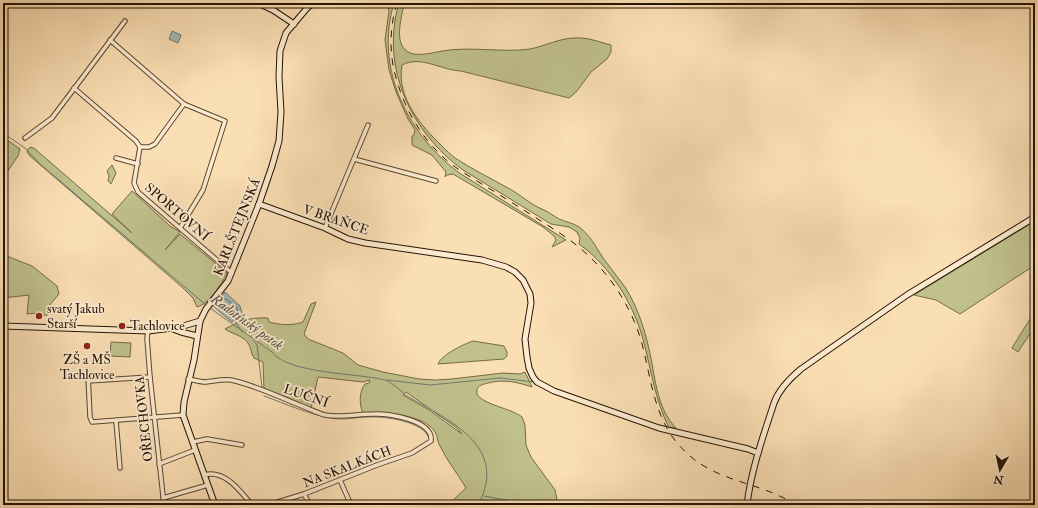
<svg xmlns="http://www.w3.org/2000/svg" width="1038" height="508" viewBox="0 0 1038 508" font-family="'IM FELL Double Pica',serif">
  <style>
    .green { fill: #c0c18c; stroke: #726a48; fill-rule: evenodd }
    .water { fill: #a2bab6; stroke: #70776f }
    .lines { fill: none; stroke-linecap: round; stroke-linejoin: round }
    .shore { stroke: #63665e; stroke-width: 1 }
    .stream { stroke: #70776f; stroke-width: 1 }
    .street-casing { stroke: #5a4631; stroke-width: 5.5 }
    .secondary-casing { stroke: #241305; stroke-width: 7 }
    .street { stroke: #fceace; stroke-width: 3.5 }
    .secondary { stroke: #fceace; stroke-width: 5 }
    .rail { stroke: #241305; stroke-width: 1; stroke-dasharray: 7 7; stroke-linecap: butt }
    .poi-dot { fill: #8f2418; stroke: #fceace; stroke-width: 1.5 }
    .labels { text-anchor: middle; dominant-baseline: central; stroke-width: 3.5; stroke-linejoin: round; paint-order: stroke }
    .street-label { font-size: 13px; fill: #241305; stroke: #fceace }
    .poi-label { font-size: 13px; fill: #241305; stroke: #fceace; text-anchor: start }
    .water-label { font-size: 14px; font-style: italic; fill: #504d43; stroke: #fceace }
  </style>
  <rect width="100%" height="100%" fill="#fbdfb4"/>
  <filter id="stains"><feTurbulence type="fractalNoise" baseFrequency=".005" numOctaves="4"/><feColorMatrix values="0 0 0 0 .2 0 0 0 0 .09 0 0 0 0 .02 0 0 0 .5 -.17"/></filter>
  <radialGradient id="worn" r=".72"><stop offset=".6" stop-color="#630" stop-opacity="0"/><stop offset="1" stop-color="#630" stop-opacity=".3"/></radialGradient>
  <g class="green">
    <path d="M 364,3 L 394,3 C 374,68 408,136 461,174 L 566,240 L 552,247 L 556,240 L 554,236 L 543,227 L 453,174 L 447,175 L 445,177 L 446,172 L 432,155 L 412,145 L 412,136 L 414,135 L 415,130 L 408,119 L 396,92 L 389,70 L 385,40 L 389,11 L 388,7 L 386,5 Z"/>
    <path d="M 399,3 L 404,3 C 402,17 393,43 408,52 C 417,57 432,53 442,51 C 472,46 502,53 530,49 C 545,46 560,38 575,38 C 587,37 599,42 611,45 L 611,52 L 607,59 L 591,72 L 577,91 L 569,98 L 461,71 C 440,70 421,55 402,65 C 396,97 421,126 442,146 C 446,150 451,155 455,158 C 472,169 490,178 508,188 C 520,194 531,205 544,210 C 550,213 554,216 559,219 C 566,222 573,223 579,227 C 590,235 596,247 603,258 C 610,268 618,277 625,287 C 637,306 644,327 649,349 C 655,374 656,408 676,428 L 669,428 C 655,400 651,369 643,339 C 633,303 610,266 579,244 L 580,238 L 577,232 L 569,227 L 551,224 L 463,170 C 411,132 380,67 399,3 Z"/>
    <polygon points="3,137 20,149 18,156 3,178"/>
    <path d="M 31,147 L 35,149 L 132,233 L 112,214 L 132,191 L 170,226 L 180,232 L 165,250 L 180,234 L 227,273 C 222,284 209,304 197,307 L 193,298 L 182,287 L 30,156 L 27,152 L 28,149 Z"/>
    <polygon points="112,165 116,173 111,184 108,181 109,176 107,171"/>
    <polygon points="1035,221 1035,265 960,314 936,300 914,295"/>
    <polygon points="4,255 32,266 57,286 59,294 48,307 50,310 48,315 42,315 40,313 27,314 29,295 3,298"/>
    <path d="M 316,302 L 304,334 L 308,339 L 343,353 L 358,365 L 383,372 L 419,379 L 436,380 L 452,379 L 503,373 L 520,374 L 525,372 L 532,387 C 517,382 504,379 488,383 C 481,385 476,385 477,394 C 483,405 511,408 522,417 L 525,425 L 526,445 L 531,457 L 555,490 L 558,505 L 448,505 L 466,488 C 458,474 447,461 440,446 C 437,442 438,436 435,432 C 425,414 382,412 363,413 C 359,405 359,391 365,384 L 369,383 L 370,380 L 363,382 L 318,377 L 311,409 L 264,389 L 263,362 L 254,358 C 251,354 251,347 248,343 C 242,335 232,334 225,329 C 240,321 250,317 268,318 L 269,322 C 281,325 291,326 303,322 L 311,304 ZM 406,392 L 457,428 L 462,434 L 429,410 L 403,395 Z"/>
    <polygon points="1035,311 1035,326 1018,352 1012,348"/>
    <path d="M 473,341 L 504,346 L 507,352 L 507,356 L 504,359 L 438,364 C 441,355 464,344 473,341 Z"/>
    <polygon points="111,342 131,343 130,357 110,356"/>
  </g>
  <g class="water">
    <polygon points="172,31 181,35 178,43 169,39"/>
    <polygon points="225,292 240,306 242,313 232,322 213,306"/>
  </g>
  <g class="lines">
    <polygon class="shore" points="224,299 226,299 237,308 237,312 233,317 231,317 219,306"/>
    <g class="stream">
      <polyline points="3,133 25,148 40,164 206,305"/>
      <path d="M 210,308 L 272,352 C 288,374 358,373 385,380 C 391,381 402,393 409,397 C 440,416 494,438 486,483 C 484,492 483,498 476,505"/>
      <polyline points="235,321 242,332"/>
      <polyline points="254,341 257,345 262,387"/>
      <polyline points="387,380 430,385 500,378 534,382"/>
      <path d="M 264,396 C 286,404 308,414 331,418 C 345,421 360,416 374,417 C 390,417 423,422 429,438"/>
      <polyline points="484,496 532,505"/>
    </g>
    <g class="street-casing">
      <g id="street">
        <polyline points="110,40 184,104 225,121 203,190 180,228"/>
        <polyline points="74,88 136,141 140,147 134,183 138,192 232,273"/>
        <polyline points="25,138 52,118 125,21"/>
        <polyline points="140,147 149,147 155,144 184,104"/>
        <polyline points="116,158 138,164"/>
        <polyline points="354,159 436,181"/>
        <polyline points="325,228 368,125"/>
        <polyline points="148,331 147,338 150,377 164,505"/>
        <polyline points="88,375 90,417 92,422 183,415"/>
        <path d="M 188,379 C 194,380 200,382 206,382 C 215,381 222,379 231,380 C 255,385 279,397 302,406 C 310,409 317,413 325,415 C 341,418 358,414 374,414 C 390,413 434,421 431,441 L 412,453 L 377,465 L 304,494 L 268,505"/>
        <polyline points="88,381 150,377"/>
        <polyline points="116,421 120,468"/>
        <polyline points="193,442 207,439 242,445"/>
        <polyline points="159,464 195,450"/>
        <path d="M 204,475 C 225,469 240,491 252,505"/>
        <polyline points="340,480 351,505"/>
        <polyline points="304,494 310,505"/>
        <polyline points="163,498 208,485"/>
      </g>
    </g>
    <g class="secondary-casing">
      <g id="secondary">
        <polyline points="258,3 273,10 294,24"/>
        <polyline points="259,204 325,228 348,239 365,243 482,260 506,267 515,272 523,280 530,294 531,303 525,339 527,357 529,368 533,377 537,382 554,391 659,428 748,449 758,453"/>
        <polyline points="3,326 148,331 180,327 200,321"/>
        <polyline points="173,329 181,332 197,336"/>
        <polyline points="215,505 183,415 184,402 194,360 200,321 206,309 228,281 259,204 272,166 279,141 281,112 279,77 280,51 286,33 308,7 314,3"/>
        <path d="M 747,505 C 751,470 763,437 774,403 C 779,389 789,379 801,369 L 907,295 L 1035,217"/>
      </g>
    </g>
    <use href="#street" class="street"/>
    <use href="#secondary" class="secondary"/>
    <path class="rail" d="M 397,3 C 389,29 389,56 397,81 C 406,113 425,143 451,164 C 465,174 480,183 495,192 C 519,207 543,222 567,238 C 602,263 628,298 641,340 C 651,376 653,415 678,444 C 712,484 756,479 796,505"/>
  </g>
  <g class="poi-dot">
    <circle cx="39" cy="316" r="4"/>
    <circle cx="122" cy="326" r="4"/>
    <circle cx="87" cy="346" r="4"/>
  </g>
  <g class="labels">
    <g class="street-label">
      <text transform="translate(177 212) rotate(41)">SPORTOVNÍ</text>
      <text transform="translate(336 220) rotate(19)">V BRAŇCE</text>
      <text transform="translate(237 227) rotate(-68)">KARLŠTEJNSKÁ</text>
      <text transform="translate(306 396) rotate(19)">LUČNÍ</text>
      <text transform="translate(144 419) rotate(-96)">OŘECHOVKA</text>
      <text transform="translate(347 467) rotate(-21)">NA SKALKÁCH</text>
    </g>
    <g class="poi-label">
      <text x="47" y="309">svatý Jakub<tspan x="47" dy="15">Starší</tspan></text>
      <text x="130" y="326">Tachlovice</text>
      <text x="87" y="360" text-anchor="middle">ZŠ a MŠ<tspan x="87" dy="15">Tachlovice</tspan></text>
    </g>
    <g class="water-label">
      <text transform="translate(247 322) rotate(36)">Radotínský potok</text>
    </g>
  </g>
  <rect width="1038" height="508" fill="none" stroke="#fbdfb4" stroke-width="16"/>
  <rect x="4" y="4" width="1030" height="500" fill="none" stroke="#241305" stroke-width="2"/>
  <rect x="8" y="8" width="1022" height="492" fill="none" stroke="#241305"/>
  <g transform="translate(1000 470) rotate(189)" stroke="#fceace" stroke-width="3" paint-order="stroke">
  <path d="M0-3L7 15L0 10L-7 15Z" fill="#241305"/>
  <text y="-6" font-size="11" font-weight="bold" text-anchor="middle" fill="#241305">N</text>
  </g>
  <rect width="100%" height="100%" filter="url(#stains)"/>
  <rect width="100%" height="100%" fill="url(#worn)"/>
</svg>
